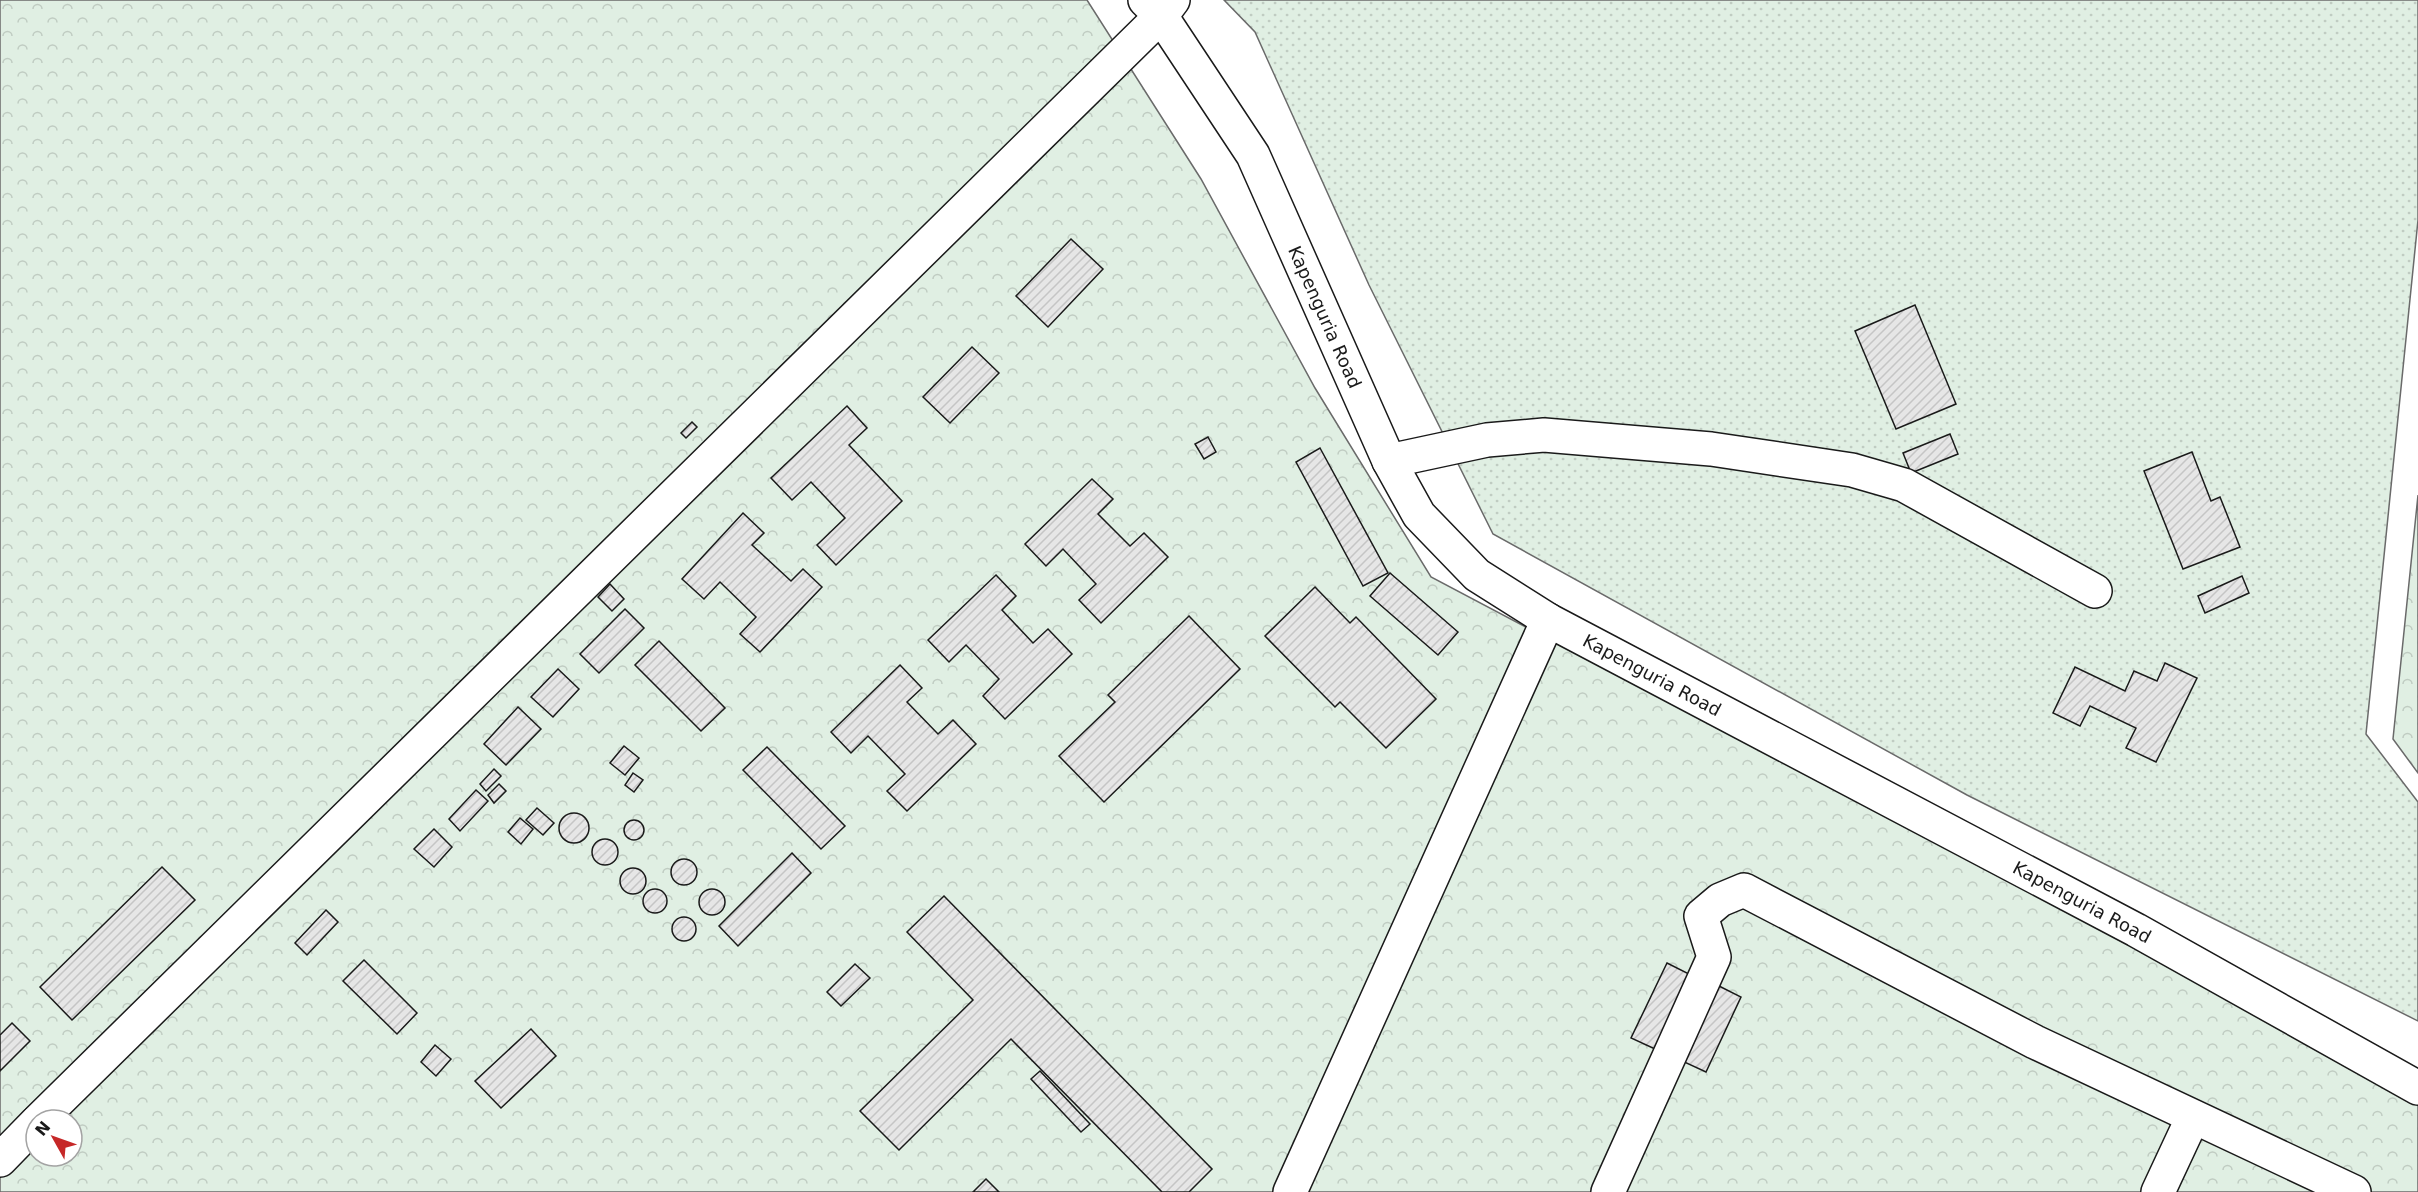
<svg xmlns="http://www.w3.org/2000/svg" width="2418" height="1192" viewBox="0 0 2418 1192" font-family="'DejaVu Sans',sans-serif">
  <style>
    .grass { fill: url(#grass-dots); stroke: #6a6a6a; stroke-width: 1.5 }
    .forest { fill: url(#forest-crowns); stroke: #6a6a6a; stroke-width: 1.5; fill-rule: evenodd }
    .building { fill: url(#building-hatch); stroke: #1a1a1a; stroke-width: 1.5 }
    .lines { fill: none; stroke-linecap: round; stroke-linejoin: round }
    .minor-casing { stroke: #1a1a1a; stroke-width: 36 }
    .minor { stroke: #fff; stroke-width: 33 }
    .labels { text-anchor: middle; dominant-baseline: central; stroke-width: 4.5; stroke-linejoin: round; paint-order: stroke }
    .street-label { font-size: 18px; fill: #1a1a1a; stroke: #fff }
  </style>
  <defs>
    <pattern id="grass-dots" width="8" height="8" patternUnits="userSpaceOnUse" patternTransform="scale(1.5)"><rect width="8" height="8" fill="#e0efe3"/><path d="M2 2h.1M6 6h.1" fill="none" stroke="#c0ccc2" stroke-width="1.8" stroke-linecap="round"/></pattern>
    <pattern id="forest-crowns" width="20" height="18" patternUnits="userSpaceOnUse" patternTransform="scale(1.5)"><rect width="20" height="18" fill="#e0efe3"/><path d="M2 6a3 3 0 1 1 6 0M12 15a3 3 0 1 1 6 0" fill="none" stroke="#c0ccc2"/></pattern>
    <pattern id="building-hatch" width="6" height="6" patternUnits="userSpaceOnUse" patternTransform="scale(1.5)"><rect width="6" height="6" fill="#e6e6e6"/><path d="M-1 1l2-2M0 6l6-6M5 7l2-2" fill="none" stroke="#c5c5c5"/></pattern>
  </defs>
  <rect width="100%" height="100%" fill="#fff"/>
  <polygon class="grass" points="1224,0 2418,0 2418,220 2366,734 2418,802 2418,1021 1967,795 1493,534 1369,285 1255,32"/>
  <g class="forest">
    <path d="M 0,0 L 1087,0 L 1201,179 L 1315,388 L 1431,577 L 2418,1097 L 2418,1192 L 0,1192 ZM 36,1120 L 72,1120 L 72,1156 L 36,1156 Z"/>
    <polygon points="2418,495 2418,773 2393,739"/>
  </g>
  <g class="building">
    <polygon points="1071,239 1103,269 1048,327 1016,296"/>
    <polygon points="1915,305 1956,404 1896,429 1855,331"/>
    <polygon points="972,347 999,373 950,423 923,397"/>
    <polygon points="847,406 867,428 849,445 902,501 836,565 817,545 845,518 811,482 792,500 771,478"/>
    <polygon points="692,422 697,427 686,438 681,433"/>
    <polygon points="1950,434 1958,454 1911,473 1903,453"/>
    <polygon points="1208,437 1216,452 1204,459 1195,444"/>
    <polygon points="1320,448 1388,573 1363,586 1296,462"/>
    <polygon points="2192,452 2211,501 2220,497 2240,547 2183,569 2144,471"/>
    <polygon points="1092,479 1113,499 1098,514 1130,546 1144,533 1168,557 1101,623 1079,600 1096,584 1063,549 1046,566 1025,544"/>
    <polygon points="743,513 764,533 752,545 791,581 803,569 822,587 760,652 740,634 756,617 720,582 704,599 682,579"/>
    <polygon points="1390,573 1458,632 1438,655 1370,596"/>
    <polygon points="996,575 1016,596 1002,610 1033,643 1048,629 1072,654 1005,719 983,696 999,679 966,645 949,662 928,640"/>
    <polygon points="2242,576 2249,593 2205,613 2198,596"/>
    <polygon points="610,584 624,599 612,611 598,597"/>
    <polygon points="1315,587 1350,623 1356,617 1436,699 1386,748 1340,702 1335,707 1265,636"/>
    <polygon points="625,609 644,628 599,673 580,654"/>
    <polygon points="1189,616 1240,669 1104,802 1059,756 1115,702 1108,695"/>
    <polygon points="659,641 725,708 701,731 635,665"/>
    <polygon points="2165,663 2197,678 2156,762 2126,748 2136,728 2090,706 2080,726 2053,713 2075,667 2125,691 2134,671 2157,681"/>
    <polygon points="900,665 922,688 907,702 938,734 953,720 976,744 907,811 887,791 905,774 868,736 851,753 831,732"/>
    <polygon points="558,669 579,689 553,717 531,697"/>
    <polygon points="518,707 541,729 506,765 484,744"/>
    <polygon points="624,746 639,758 625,775 610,763"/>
    <polygon points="767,747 845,826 821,849 743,770"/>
    <polygon points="494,769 501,776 486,791 480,784"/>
    <polygon points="633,773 643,780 634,792 625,785"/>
    <polygon points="499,784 506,791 494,803 488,795"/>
    <polygon points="476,790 488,801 460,831 449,819"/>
    <polygon points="537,808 554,823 543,835 526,820"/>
    <circle cx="574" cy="828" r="15"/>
    <polygon points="520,818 533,829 521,844 508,832"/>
    <circle cx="634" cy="830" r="10"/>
    <polygon points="434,829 452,847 434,867 414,849"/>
    <circle cx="605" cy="852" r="13"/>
    <polygon points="792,853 811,873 738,946 719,926"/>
    <circle cx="684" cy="872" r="13"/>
    <polygon points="162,867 195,900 72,1020 40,987"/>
    <circle cx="633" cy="881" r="13"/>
    <circle cx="655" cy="901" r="12"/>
    <circle cx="712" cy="902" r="13"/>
    <polygon points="944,896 1212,1169 1189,1192 1162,1192 1011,1039 899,1150 860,1111 973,1000 907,932"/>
    <polygon points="326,910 338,922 307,955 295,943"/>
    <circle cx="684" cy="929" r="12"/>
    <polygon points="364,960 417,1013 397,1034 343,981"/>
    <polygon points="1667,963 1691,975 1655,1049 1631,1038"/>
    <polygon points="855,964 870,978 841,1006 827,992"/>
    <polygon points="1717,985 1741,997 1706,1072 1682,1061"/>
    <polygon points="12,1023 30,1041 0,1071 0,1035"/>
    <polygon points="531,1029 556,1056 501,1108 475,1081"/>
    <polygon points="435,1045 451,1059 436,1076 421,1062"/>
    <polygon points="1040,1071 1090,1124 1081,1132 1031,1079"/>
    <polygon points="986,1179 999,1192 973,1192"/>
  </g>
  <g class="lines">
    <g class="minor-casing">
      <g id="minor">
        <polyline points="1145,0 1161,16 1253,155 1389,461 1419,515 1477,575 1548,620 2136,930 2418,1088"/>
        <polyline points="1389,461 1487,440 1544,435 1711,449 1852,470 1904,485 2095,591"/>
        <polyline points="39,1120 1161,16 1173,0"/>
        <polyline points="0,1160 36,1123"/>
        <polyline points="1290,1192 1548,620"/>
        <polyline points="1608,1192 1714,957 1701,916 1720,900 1744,890 2035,1042 2354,1192"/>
        <polyline points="2158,1192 2193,1117"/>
      </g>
    </g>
    <use href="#minor" class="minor"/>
  </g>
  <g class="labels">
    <g class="street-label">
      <text transform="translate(1325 317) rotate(66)">Kapenguria Road</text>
      <text transform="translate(1652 675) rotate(28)">Kapenguria Road</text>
      <text transform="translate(2082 902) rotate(28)">Kapenguria Road</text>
    </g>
  </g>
  <g transform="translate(54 1138) rotate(310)"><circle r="28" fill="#ffffff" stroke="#a3a3a3" stroke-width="1.5"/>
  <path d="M0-4.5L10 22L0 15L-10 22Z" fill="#c62828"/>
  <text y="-9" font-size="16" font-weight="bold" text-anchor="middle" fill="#1a1a1a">N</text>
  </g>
</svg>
